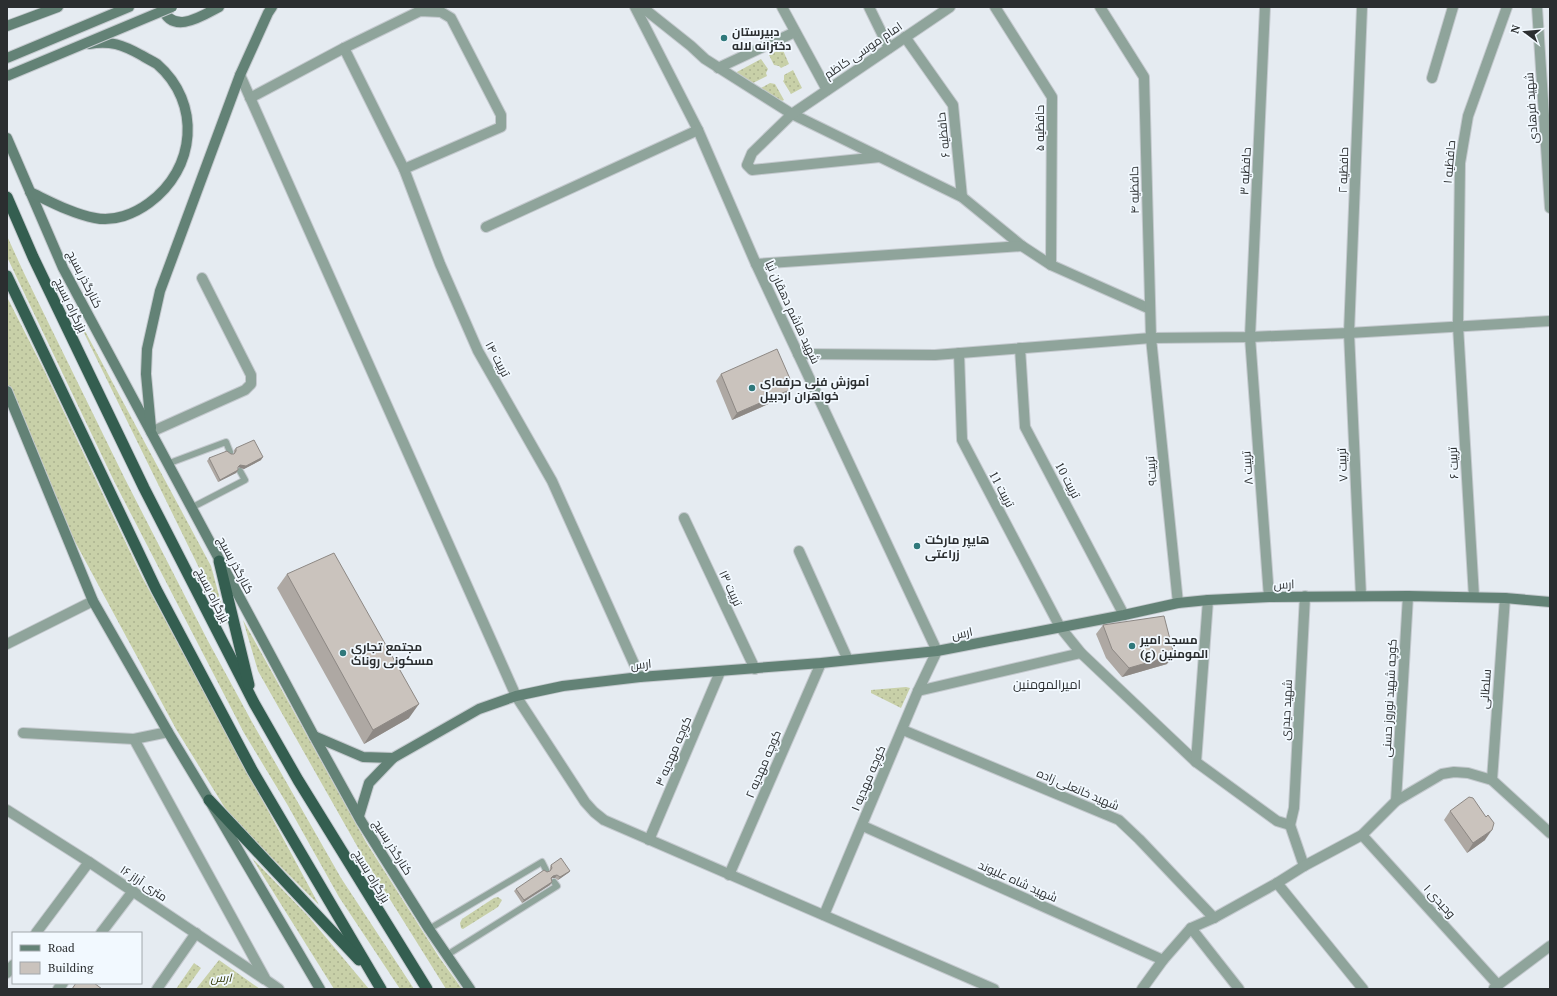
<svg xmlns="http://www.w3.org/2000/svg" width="1557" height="996" viewBox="0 0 1557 996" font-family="'PT Serif',Cairo,serif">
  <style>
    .grass { fill: url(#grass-dots) }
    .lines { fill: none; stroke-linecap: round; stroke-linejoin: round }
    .service-casing { stroke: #c4c9ce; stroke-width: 8 }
    .minor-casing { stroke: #c4c9ce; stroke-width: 12 }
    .tertiary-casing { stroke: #c4c9ce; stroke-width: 12 }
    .secondary-casing { stroke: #c4c9ce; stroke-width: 12 }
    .trunk-casing { stroke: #c4c9ce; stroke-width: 13 }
    .service { stroke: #8fa49b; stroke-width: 6 }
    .minor { stroke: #8fa49b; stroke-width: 10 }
    .tertiary { stroke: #8fa49b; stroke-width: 10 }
    .secondary { stroke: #638276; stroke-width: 10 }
    .trunk { stroke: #345e50; stroke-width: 11 }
    .secondary-bridge-casing { stroke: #c4c9ce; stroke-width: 12; stroke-linecap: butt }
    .secondary-bridge { stroke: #638276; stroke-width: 10 }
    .wall { fill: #aea8a3 }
    .shaded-wall { fill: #8d8884 }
    .building { fill: #cac3bd; stroke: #8d8884 }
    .poi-dot { fill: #2f787b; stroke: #f2f9ff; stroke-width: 1.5 }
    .labels { text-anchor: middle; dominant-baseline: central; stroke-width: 3.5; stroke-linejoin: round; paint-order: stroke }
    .poi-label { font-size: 12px; font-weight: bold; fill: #2b2e30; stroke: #f2f9ff; text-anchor: start }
    .street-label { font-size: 12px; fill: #2b2e30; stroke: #f2f9ff }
    .park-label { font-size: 12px; font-style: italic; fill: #353b08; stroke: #f2f9ff }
    .neighbourhood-label { font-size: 13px; fill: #2b2e30; stroke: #f2f9ff }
  </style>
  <defs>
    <pattern id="grass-dots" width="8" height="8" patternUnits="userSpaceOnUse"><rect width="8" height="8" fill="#c8d0a8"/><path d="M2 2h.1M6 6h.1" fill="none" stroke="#acb391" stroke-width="1.8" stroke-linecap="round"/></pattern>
  </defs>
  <rect width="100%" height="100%" fill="#e5ebf1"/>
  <g class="grass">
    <polygon points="782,48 789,64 781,68 779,66 774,65 769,55"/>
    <polygon points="761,59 768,69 766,73 767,76 753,83 735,73"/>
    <polygon points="793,70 802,88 791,94 783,81 784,80 784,75"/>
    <polygon points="770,83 775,84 784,100 782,101 779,100 761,88"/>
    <polygon points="7,236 23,271 125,479 208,641 252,722 341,878 414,989 400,989 339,897 287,804 244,733 115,483 7,257"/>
    <polygon points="63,290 211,566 227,625"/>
    <polygon points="7,297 44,370 142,577 319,905 230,816 176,729 73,538 7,393"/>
    <polygon points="243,620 366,842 439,957 462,989 446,989 361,853 258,671"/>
    <polygon points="906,687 910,688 901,708 871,693 871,690"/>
    <polygon points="252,858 308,916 369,989 334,989"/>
    <polygon points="498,897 502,900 498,907 463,929 461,928 460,923 462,919 494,898"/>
    <polygon points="219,960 260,989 196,989"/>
    <polygon points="194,963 201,968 186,989 176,989"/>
  </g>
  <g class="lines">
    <g class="service-casing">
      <g id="service">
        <polyline points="167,464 226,442 230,452"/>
        <polyline points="191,508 245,480 240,471"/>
        <polyline points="429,929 542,862 546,870"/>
        <polyline points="447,955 557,886 554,882"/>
      </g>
    </g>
    <g class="minor-casing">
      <g id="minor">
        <polyline points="635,7 698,130 756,264 937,651 918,691 824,915"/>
        <polyline points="642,7 691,46 705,59 792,114 962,197 1022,246 1051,265 1150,309"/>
        <polyline points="782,7 827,90"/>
        <polyline points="869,7 889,48"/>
        <polyline points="995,7 1052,97 1051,265"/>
        <polyline points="1100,7 1144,77 1151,338 1178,603"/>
        <polyline points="1265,7 1250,337 1269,597"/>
        <polyline points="1537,7 1550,208"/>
        <polyline points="905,37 953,105 962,197"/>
        <polyline points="344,48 404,169 440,264 478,351 552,481 640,677"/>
        <polyline points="718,68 795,32"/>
        <polyline points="240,75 516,696 585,802 594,812 604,820 994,989"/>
        <polyline points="1432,78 1453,7"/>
        <polyline points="250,98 344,48 420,11 441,12 451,18 501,115 501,127 404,169"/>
        <polyline points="880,157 752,170 747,165 752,153 792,114 950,7"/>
        <polyline points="486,227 698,130"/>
        <polyline points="756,264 1022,246"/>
        <polyline points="1020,348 1025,427 1124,615"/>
        <polyline points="959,353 962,440 1060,627 1081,653 1196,762 1277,821 1290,825"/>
        <polyline points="798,354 935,355 1151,338 1250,337 1349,333 1550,321"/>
        <polyline points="151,432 245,390 251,384 251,375 202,278"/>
        <polyline points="684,518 755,669"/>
        <polyline points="799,551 848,660"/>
        <polyline points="1361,596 1349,333 1362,7"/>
        <polyline points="1474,597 1458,326 1460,163 1468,116 1507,7"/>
        <polyline points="918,691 1081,653"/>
        <polyline points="903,730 1119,820 1139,839 1214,918"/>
        <polyline points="168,732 134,739 266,980 279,989"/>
        <polyline points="23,733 134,739"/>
        <polyline points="1196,762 1208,600"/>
        <polyline points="1492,780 1505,598"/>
        <polyline points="1396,801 1408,596"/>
        <polyline points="7,810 89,862 264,979"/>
        <polyline points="1290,825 1294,808 1305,596"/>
        <polyline points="1290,825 1304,866"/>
        <polyline points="863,826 1163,960"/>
        <polyline points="1362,835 1498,985"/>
        <polyline points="649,840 720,672"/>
        <polyline points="729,875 821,663"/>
        <polyline points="1277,883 1363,989"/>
        <polyline points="1191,928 1239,989"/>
        <polyline points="36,933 89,862"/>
        <polyline points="101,933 133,891"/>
        <polyline points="7,973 13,965"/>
        <polyline points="1494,988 1550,946"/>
        <polyline points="58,989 63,983"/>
        <polyline points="157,989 196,933"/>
        <polyline points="1142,989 1163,960 1191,928 1214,918 1277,883 1304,866 1362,835 1396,801 1442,774 1454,772 1468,773 1492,780 1550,833"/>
      </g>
    </g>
    <g class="tertiary-casing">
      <polyline id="tertiary" points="7,644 93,601"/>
    </g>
    <g class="secondary-casing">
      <g id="secondary">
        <path d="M 162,7 C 172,36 202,16 219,7"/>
        <polyline points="7,26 58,7"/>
        <polyline points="7,58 129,7"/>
        <polyline points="7,138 63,268 314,736 361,821 429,929 470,989"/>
        <path d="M 30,192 C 51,202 73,214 95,218 C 114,222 134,214 149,203 C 196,169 202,103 157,64 C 152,61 146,58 141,55 C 123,45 110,40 89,44"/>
        <polyline points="7,391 93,601 168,732 209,800 320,989"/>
        <polyline points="151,428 146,374 147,349 160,291 240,75 268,13 272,7"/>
        <polyline points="314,736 363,757 393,758"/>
        <polyline points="359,816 369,783 393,758 479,709 516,696 563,686 640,677 821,663 937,651 1124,615 1178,603 1208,600 1269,597 1408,596 1505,598 1550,602"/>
      </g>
    </g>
    <g class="trunk-casing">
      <g id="trunk">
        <polyline points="7,197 33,257 144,488 254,703 298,780 427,989"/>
        <polyline points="7,276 156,589 252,770 381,989"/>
        <polyline points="219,561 249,685"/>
        <polyline points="209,800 359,960"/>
      </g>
    </g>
    <use href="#service" class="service"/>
    <use href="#minor" class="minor"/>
    <use href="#tertiary" class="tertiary"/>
    <use href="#secondary" class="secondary"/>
    <use href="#trunk" class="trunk"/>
    <g class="secondary-bridge-casing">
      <polyline id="secondary-bridge" points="7,76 172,7"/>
    </g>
    <use href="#secondary-bridge" class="secondary-bridge"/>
  </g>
  <g class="wall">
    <polygon points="721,374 794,388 789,395 732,420 716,381"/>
    <polygon points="236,448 261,460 244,469 238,467 238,470 236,473 218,482 207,461 209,458 234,454 234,450"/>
    <polygon points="287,574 409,718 364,744 277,588"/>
    <polygon points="1103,625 1167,664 1122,677 1106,658 1096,634"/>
    <polygon points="1450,811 1485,840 1467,853 1444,820"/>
    <polygon points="551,865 570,871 568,873 558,880 555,878 552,878 552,882 550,885 522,903 514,891 516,889 547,872 550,871 550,867"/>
  </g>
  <g class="shaded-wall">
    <polygon points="794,388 789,395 732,420 737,413"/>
    <polygon points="263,457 261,460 244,469 238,467 236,469 240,465"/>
    <polygon points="238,470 236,473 218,482 220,480"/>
    <polygon points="1174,655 1167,664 1122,677 1129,668"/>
    <polygon points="419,704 409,718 364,744 373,730"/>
    <polygon points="1492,830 1485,840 1467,853 1473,843"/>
    <polygon points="570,871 568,873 558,880 560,877"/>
    <polygon points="557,875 555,878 552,878 553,876"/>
    <polygon points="552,882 550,885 522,903 524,900"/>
  </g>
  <g class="building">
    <polygon points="777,349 794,388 737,413 721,374"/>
    <polygon points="254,440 263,457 246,466 240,465 238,467 238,470 220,480 209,458 227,451 231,454 234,454 236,451 236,448"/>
    <polygon points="334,553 419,704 373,730 287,574"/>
    <polygon points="1164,616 1174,655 1129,668 1112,649 1103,625"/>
    <polygon points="1469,797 1473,798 1486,817 1488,815 1494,823 1492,830 1473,843 1450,811"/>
    <polygon points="561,858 570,871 560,877 557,875 553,876 551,878 552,882 524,900 516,889 544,870 547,872 550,871 552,868 551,865"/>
    <polygon points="76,983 94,983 102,989 72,989"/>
  </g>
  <g class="poi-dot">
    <circle cx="724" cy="38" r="4"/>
    <circle cx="752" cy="388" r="4"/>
    <circle cx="917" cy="546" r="4"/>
    <circle cx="1132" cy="646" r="4"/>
    <circle cx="343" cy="653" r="4"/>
  </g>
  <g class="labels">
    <g class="poi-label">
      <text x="732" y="31">دبیرستان<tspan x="732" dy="14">دخترانه لاله</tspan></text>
      <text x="760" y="381">آموزش فنی حرفه‌ای<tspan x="760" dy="14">خواهران اردبیل</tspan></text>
      <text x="925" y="539">هایپر مارکت<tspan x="925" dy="14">زراعتی</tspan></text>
      <text x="1140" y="639">مسجد امیر<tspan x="1140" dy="14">المومنین (ع)</tspan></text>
      <text x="351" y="646">مجتمع تجاری<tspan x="351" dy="14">مسکونی روناک</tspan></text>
    </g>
    <g class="street-label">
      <text transform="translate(863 50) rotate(-34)">امام موسی کاظم</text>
      <text transform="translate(1531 108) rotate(-94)">شهید فرهادی</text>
      <text transform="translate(1039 128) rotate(-90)">حافظیه ۵</text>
      <text transform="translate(943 135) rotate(-96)">حافظیه ۶</text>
      <text transform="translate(1449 162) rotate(-85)">حافظیه ۱</text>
      <text transform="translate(1343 170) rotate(-88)">حافظیه ۲</text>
      <text transform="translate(1245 171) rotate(-87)">حافظیه ۳</text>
      <text transform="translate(1134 190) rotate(-91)">حافظیه ۴</text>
      <text transform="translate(85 279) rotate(63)">کنارگذر بسیج</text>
      <text transform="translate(71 305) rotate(64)">بزرگراه بسیج</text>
      <text transform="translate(793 312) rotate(65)">شهید هاشم دهقان نیا</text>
      <text transform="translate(498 359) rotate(62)">تربیت ۱۴</text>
      <text transform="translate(1453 463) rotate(-93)">تربیت ۶</text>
      <text transform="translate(1342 465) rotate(-93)">تربیت ۷</text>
      <text transform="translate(1247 468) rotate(-94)">تربیت ۸</text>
      <text transform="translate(1151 471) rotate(-96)">تربیت۹</text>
      <text transform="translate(1068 480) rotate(62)">تربیت 10</text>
      <text transform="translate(1002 489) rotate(62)">تربیت 11</text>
      <text transform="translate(236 565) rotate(62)">کنارگذر بسیج</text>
      <text transform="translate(1284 584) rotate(-1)">ارس</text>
      <text transform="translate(731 588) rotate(65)">تربیت ۱۳</text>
      <text transform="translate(213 595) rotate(63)">بزرگراه بسیج</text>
      <text transform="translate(962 633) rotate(-11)">ارس</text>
      <text transform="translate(641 664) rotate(-5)">ارس</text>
      <text transform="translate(1485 689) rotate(-86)">سلطانی</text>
      <text transform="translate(1389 698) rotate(-87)">کوچه شهید نوروز حسنی</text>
      <text transform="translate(1286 710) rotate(-87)">شهید حیدری</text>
      <text transform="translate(673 751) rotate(-67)">کوچه مهدیه ۳</text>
      <text transform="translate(763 764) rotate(-67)">کوچه مهدیه ۲</text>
      <text transform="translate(868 778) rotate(-67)">کوچه مهدیه ۱</text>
      <text transform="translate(1078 789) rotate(23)">شهید خانعلی زاده</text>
      <text transform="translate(393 847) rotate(58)">کنارگذر بسیج</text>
      <text transform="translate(372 876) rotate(59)">بزرگراه بسیج</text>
      <text transform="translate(1018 881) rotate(24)">شهید شاه علیوند</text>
      <text transform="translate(144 883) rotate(34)">۱۶ متری آراز</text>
      <text transform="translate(1440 901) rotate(48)">وحیدی ۱</text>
    </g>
    <g class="park-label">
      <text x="221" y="977">ارس</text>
    </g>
    <g class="neighbourhood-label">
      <text x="1047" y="684">امیرالمومنین</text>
    </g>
  </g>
  <rect width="1557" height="996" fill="none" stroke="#2b2e30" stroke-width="16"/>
  <rect x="12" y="932" width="130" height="52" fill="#f2f9ff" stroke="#a2a8ac"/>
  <rect x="20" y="945" width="20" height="6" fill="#638276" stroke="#a2a8ac"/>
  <text x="48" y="952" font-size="12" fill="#2b2e30">Road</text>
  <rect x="20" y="962" width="20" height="12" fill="#cac3bd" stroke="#a2a8ac"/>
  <text x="48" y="972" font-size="12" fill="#2b2e30">Building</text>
  <g transform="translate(1525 32) rotate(286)" stroke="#f2f9ff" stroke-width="3" paint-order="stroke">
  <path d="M0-3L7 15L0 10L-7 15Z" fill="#2b2e30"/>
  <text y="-6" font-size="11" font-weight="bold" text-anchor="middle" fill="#2b2e30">N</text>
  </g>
</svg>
